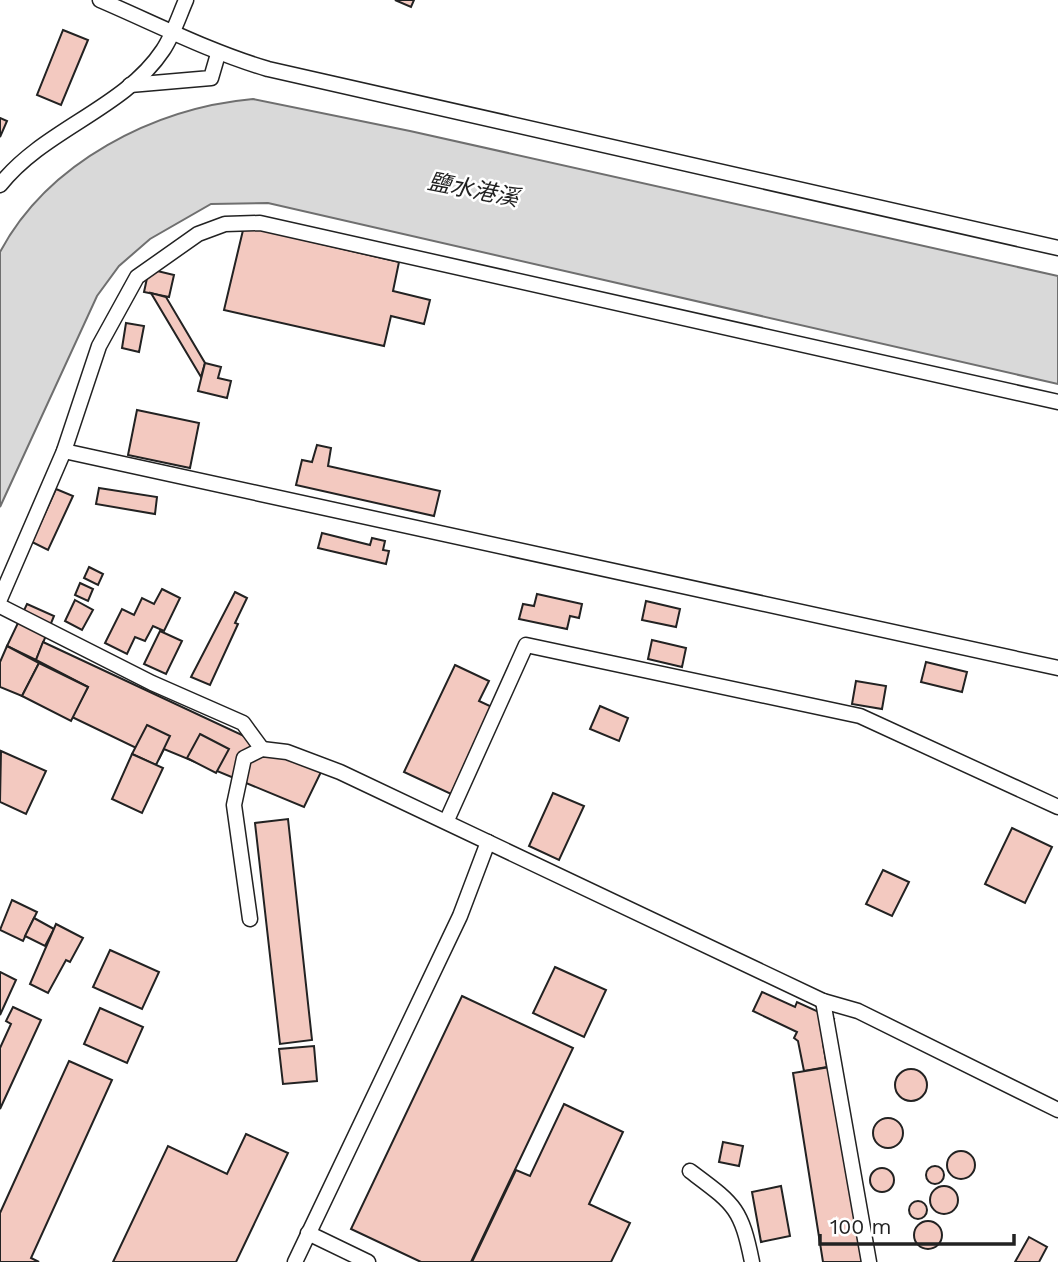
<svg xmlns="http://www.w3.org/2000/svg" width="1058" height="1262" viewBox="0 0 1058 1262" font-family="'Work Sans','Noto Sans TC',sans-serif">
  <style>
    .water { fill: #d9d9d9; stroke: #6f6f6f; stroke-width: 2 }
    .building { fill: #f3c9c0; stroke: #222; stroke-width: 2 }
    .lines { fill: none; stroke-linecap: round; stroke-linejoin: round }
    .minor-casing { stroke: #222; stroke-width: 17 }
    .minor { stroke: #fff; stroke-width: 14 }
    .labels { text-anchor: middle; dominant-baseline: central; stroke-width: 5; stroke-linejoin: round; paint-order: stroke }
    .water-label { font-size: 23px; font-style: italic; fill: #222; stroke: #fff }
  </style>
  <rect width="100%" height="100%" fill="#fff"/>
  <path class="water" d="M 253,99 L 410,131 L 1058,276 L 1058,384 L 268,203 L 211,204 L 150,239 L 119,266 L 97,296 L 0,507 L 0,252 C 48,162 154,108 253,99 Z"/>
  <g class="building">
    <polygon points="395,0 414,0 411,7"/>
    <polygon points="63,30 88,40 61,105 37,95"/>
    <polygon points="0,118 7,121 0,137"/>
    <polygon points="244,226 399,262 393,291 430,300 424,324 391,316 384,346 224,310"/>
    <polygon points="149,269 174,275 169,297 144,292"/>
    <polygon points="151,293 166,297 205,363 201,377"/>
    <polygon points="126,323 144,326 139,352 122,348"/>
    <polygon points="205,363 221,367 218,378 231,381 227,398 198,391"/>
    <polygon points="137,410 199,423 190,468 128,455"/>
    <polygon points="317,445 331,448 328,466 440,491 434,516 296,485 302,460 312,462"/>
    <polygon points="99,488 157,497 155,514 96,504"/>
    <polygon points="56,489 73,496 48,550 32,542"/>
    <polygon points="322,533 370,545 372,538 385,541 383,550 389,551 386,564 318,548"/>
    <polygon points="89,567 103,574 98,585 84,578"/>
    <polygon points="80,583 93,589 88,601 75,595"/>
    <polygon points="162,589 180,598 164,631 153,626 145,641 135,637 127,654 105,643 122,609 134,615 142,598 154,604"/>
    <polygon points="235,592 247,598 235,623 238,624 210,685 191,677"/>
    <polygon points="537,594 582,604 579,618 570,616 567,629 519,619 523,604 534,606"/>
    <polygon points="75,600 93,610 82,630 65,621"/>
    <polygon points="646,601 680,609 676,627 642,620"/>
    <polygon points="27,604 54,616 36,660 7,646"/>
    <polygon points="160,631 182,641 166,674 144,664"/>
    <polygon points="652,640 686,648 682,667 648,659"/>
    <polygon points="43,642 321,772 304,807 164,749 159,759 72,717 88,687 36,660"/>
    <polygon points="7,646 39,663 22,696 0,687 0,662"/>
    <polygon points="926,662 967,672 962,692 921,682"/>
    <polygon points="39,663 88,687 71,721 22,696"/>
    <polygon points="455,665 489,681 479,701 492,707 451,794 404,772"/>
    <polygon points="856,681 886,686 882,709 852,704"/>
    <polygon points="600,706 628,718 619,741 590,729"/>
    <polygon points="147,725 170,736 156,765 132,754"/>
    <polygon points="200,734 229,749 216,773 187,758"/>
    <polygon points="1,751 46,771 26,814 0,802"/>
    <polygon points="132,754 163,768 142,813 112,799"/>
    <polygon points="553,793 584,806 559,860 529,846"/>
    <polygon points="288,819 312,1040 280,1044 255,823"/>
    <polygon points="1012,828 1052,847 1025,903 985,884"/>
    <polygon points="883,870 909,882 892,916 866,904"/>
    <polygon points="12,900 37,912 23,941 0,930"/>
    <polygon points="34,918 54,929 45,946 25,936"/>
    <polygon points="56,924 83,938 70,962 66,960 48,993 30,984"/>
    <polygon points="110,950 159,972 142,1009 93,987"/>
    <polygon points="555,967 606,990 584,1037 533,1013"/>
    <polygon points="0,972 16,980 0,1015"/>
    <polygon points="762,992 795,1007 797,1002 834,1019 823,1043 827,1067 804,1071 798,1041 794,1038 797,1032 753,1011"/>
    <polygon points="462,996 573,1048 471,1262 421,1262 351,1229"/>
    <polygon points="13,1007 41,1020 0,1109 0,1048 11,1024 6,1021"/>
    <polygon points="100,1008 143,1027 127,1063 84,1044"/>
    <polygon points="314,1046 317,1081 283,1084 279,1049"/>
    <polygon points="69,1061 112,1080 31,1258 39,1262 0,1262 0,1213"/>
    <polygon points="830,1067 862,1262 823,1262 793,1073"/>
    <circle cx="911" cy="1085" r="16"/>
    <polygon points="564,1104 623,1132 589,1204 630,1223 611,1262 472,1262 516,1170 530,1176"/>
    <circle cx="888" cy="1133" r="15"/>
    <polygon points="246,1134 288,1153 236,1262 113,1262 168,1146 227,1174"/>
    <polygon points="723,1142 743,1146 739,1166 719,1162"/>
    <circle cx="961" cy="1165" r="14"/>
    <circle cx="935" cy="1175" r="9"/>
    <circle cx="882" cy="1180" r="12"/>
    <polygon points="781,1186 790,1236 761,1242 752,1192"/>
    <circle cx="944" cy="1200" r="14"/>
    <circle cx="918" cy="1210" r="9"/>
    <circle cx="928" cy="1235" r="14"/>
    <polygon points="1029,1237 1047,1247 1039,1262 1015,1262"/>
  </g>
  <g class="lines">
    <g class="minor-casing">
      <g id="minor">
        <path d="M 100,0 C 156,24 210,52 268,69 L 1058,248"/>
        <polyline points="130,85 211,78 218,54"/>
        <path d="M 0,185 C 44,129 124,109 163,50 C 173,35 179,16 186,0"/>
        <polyline points="64,451 1058,668"/>
        <polyline points="0,599 64,451 99,346 137,277 198,234 225,224 260,223 1058,402"/>
        <polyline points="0,606 152,683 243,723 262,749"/>
        <polyline points="447,820 526,645 860,716 1058,807"/>
        <polyline points="250,919 234,805 244,758 262,749 287,752 340,772 823,1001 858,1011 1058,1110"/>
        <polyline points="823,1001 869,1262"/>
        <path d="M 690,1171 C 734,1204 741,1207 752,1262"/>
        <polyline points="308,1233 368,1262"/>
        <polyline points="295,1262 460,916 488,842"/>
      </g>
    </g>
    <use href="#minor" class="minor"/>
  </g>
  <g class="labels">
    <g class="water-label">
      <text transform="translate(473 190) rotate(11)">鹽水港溪</text>
    </g>
  </g>
  <path d="M820 1234v10h194v-10" fill="none" stroke="#222222" stroke-width="3.5"/>
  <text x="830" y="1234" font-size="21" fill="#222222" stroke="#ffffff" stroke-width="5" paint-order="stroke">100 m</text>
</svg>
